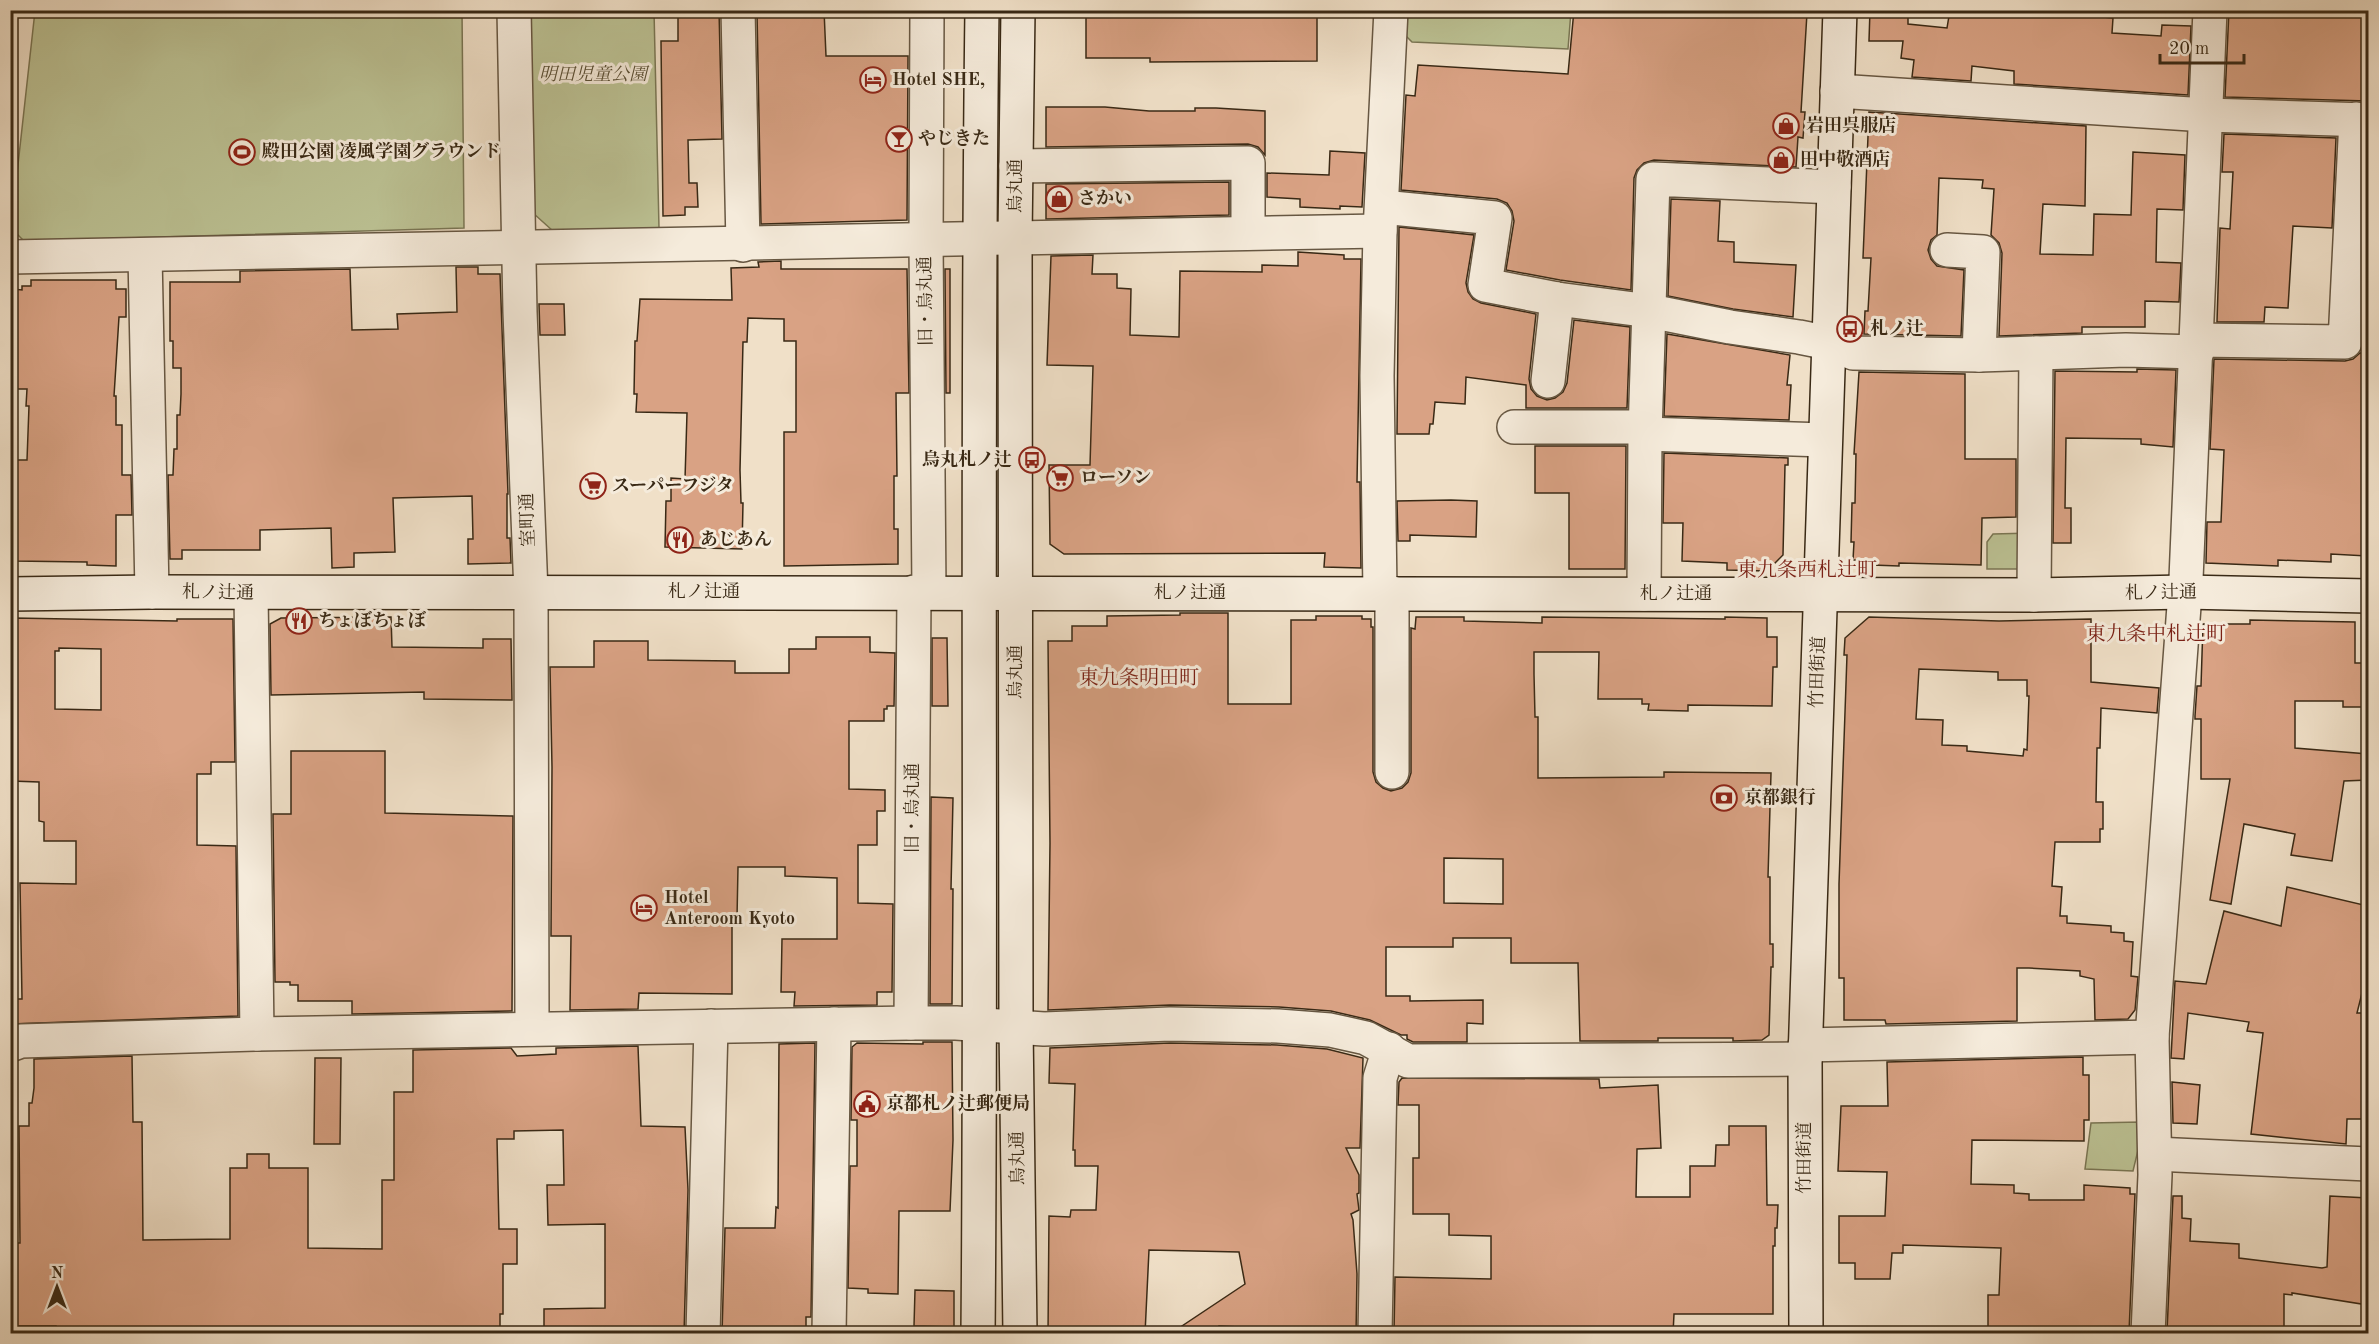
<svg xmlns="http://www.w3.org/2000/svg" width="2379" height="1344" viewBox="0 0 2379 1344" font-family="'Old Standard TT','Noto Serif JP',serif">
  <style>
    .green { fill: #bcc294; stroke: #7a7654; stroke-width: 1.5 }
    .building { fill: #d9a284; stroke: #392915; stroke-width: 1.5; fill-rule: evenodd }
    .lines { fill: none; stroke-linecap: round; stroke-linejoin: round }
    .street-casing { stroke: #675742; stroke-width: 36 }
    .secondary-casing { stroke: #392915; stroke-width: 36 }
    .street { stroke: #f5ebdb; stroke-width: 33 }
    .secondary { stroke: #f5ebdb; stroke-width: 33 }
    .labels { text-anchor: middle; dominant-baseline: central; stroke-width: 6; stroke-linejoin: round; paint-order: stroke }
    .park-label { font-size: 18px; font-style: italic; fill: #5a4f35; stroke: #f5ebdb }
    .poi-label { font-size: 18px; font-weight: bold; fill: #392915; stroke: #f5ebdb; text-anchor: start }
    .street-label { font-size: 18px; fill: #392915; stroke: #f5ebdb }
    .neighbourhood-label { font-size: 20px; fill: #7a1f14; stroke: #f5ebdb }
  </style>
  <rect width="100%" height="100%" fill="#f0e0c8"/>
  <filter id="stains"><feTurbulence type="fractalNoise" baseFrequency=".00333" numOctaves="4"/><feColorMatrix values="0 0 0 0 .2 0 0 0 0 .09 0 0 0 0 .02 0 0 0 .5 -.17"/></filter>
  <radialGradient id="worn" r=".72"><stop offset=".6" stop-color="#630" stop-opacity="0"/><stop offset="1" stop-color="#630" stop-opacity=".3"/></radialGradient>
  <g class="green">
    <polygon points="35,11 462,11 464,228 24,241 11,228"/>
    <polygon points="528,11 654,11 659,228 553,231 533,213"/>
    <polygon points="1405,11 1571,11 1568,49 1412,42 1404,34"/>
    <polygon points="2032,533 2031,569 1987,569 1987,542 1993,534"/>
    <polygon points="2141,1122 2140,1142 2133,1171 2085,1169 2091,1123"/>
  </g>
  <g class="building">
    <polygon points="678,10 719,10 722,139 688,140 689,183 697,183 698,207 685,207 685,215 663,216 661,41 678,41"/>
    <polygon points="824,10 826,56 908,56 907,220 761,224 757,12"/>
    <polygon points="1086,10 1317,10 1317,61 1150,62 1150,58 1086,58"/>
    <polygon points="1574,10 1627,10 1661,14 1661,10 1807,13 1801,112 1805,112 1803,138 1798,137 1796,167 1654,160 1644,163 1637,170 1634,178 1631,290 1560,280 1506,270 1514,221 1512,211 1507,203 1497,199 1401,190 1406,95 1415,96 1418,65 1568,74"/>
    <polygon points="1870,10 1908,10 1908,24 1947,28 1950,10 2032,10 2113,18 2112,33 2161,36 2162,25 2191,26 2188,95 2014,84 2014,71 1972,66 1971,81 1912,77 1914,60 1901,58 1903,41 1869,41"/>
    <polygon points="2229,10 2368,10 2368,101 2225,97"/>
    <polygon points="1046,107 1105,107 1149,111 1195,111 1195,108 1216,108 1265,111 1265,155 1258,147 1248,144 1046,147"/>
    <polygon points="1869,112 2086,126 2085,206 2043,204 2040,254 2093,255 2094,214 2131,215 2133,152 2185,155 2183,210 2157,209 2156,262 2181,263 2179,302 2145,301 2145,327 2082,327 2082,333 1999,336 2002,253 1999,243 1991,235 1994,189 1982,188 1983,180 1939,178 1937,235 1931,240 1928,250 1931,259 1937,266 1964,270 1961,336 1864,334 1865,311 1868,311 1871,258 1863,258"/>
    <polygon points="2224,134 2336,138 2332,228 2293,226 2288,308 2265,307 2264,322 2217,322 2220,228 2230,229 2233,172 2222,172"/>
    <polygon points="1330,151 1365,153 1362,207 1340,206 1340,209 1300,207 1300,199 1267,197 1267,173 1329,175"/>
    <polygon points="1229,182 1229,215 1046,219 1046,184"/>
    <polygon points="1671,199 1720,201 1718,241 1734,242 1734,262 1796,265 1793,317 1733,309 1668,296"/>
    <polygon points="1399,227 1474,235 1466,283 1468,292 1473,299 1481,303 1536,314 1529,379 1531,389 1537,396 1547,400 1555,398 1563,392 1567,383 1574,320 1630,327 1627,408 1526,408 1526,385 1466,377 1465,404 1435,402 1433,424 1430,424 1429,434 1397,434"/>
    <polygon points="1298,252 1344,255 1344,259 1361,259 1357,482 1360,482 1361,568 1324,567 1325,553 1064,554 1050,544 1049,465 1090,465 1093,366 1047,365 1051,256 1093,255 1092,274 1117,274 1117,288 1131,289 1130,335 1179,337 1180,271 1262,272 1262,265 1298,266"/>
    <polygon points="781,261 781,269 907,269 909,393 896,393 897,476 894,476 894,529 898,529 898,564 784,566 784,432 796,432 796,341 784,341 784,319 748,318 747,342 743,342 740,470 741,503 743,503 742,549 665,547 666,501 671,501 671,478 685,479 687,413 636,412 637,394 634,394 635,341 637,341 640,299 732,300 731,268 759,267 758,262"/>
    <polygon points="456,267 478,267 478,274 500,274 508,494 507,494 507,538 510,538 511,563 468,564 468,539 473,539 472,496 393,498 395,552 354,553 354,567 332,568 331,528 260,530 260,550 182,550 182,559 170,559 168,475 173,475 174,449 177,449 177,415 180,415 181,394 181,368 173,368 173,341 170,341 170,282 240,282 240,271 350,269 352,330 398,329 397,314 457,312"/>
    <polygon points="945,269 950,269 950,393 946,393"/>
    <polygon points="31,280 116,280 116,289 126,289 126,317 119,317 114,396 116,396 116,425 122,425 122,475 131,475 132,515 116,515 116,566 87,565 87,562 13,561 16,460 27,460 29,406 26,406 27,389 16,389 16,319 13,319 13,289 22,290 22,286 31,286"/>
    <polygon points="539,304 564,304 565,335 540,335"/>
    <polygon points="1667,334 1790,355 1787,385 1791,385 1789,420 1664,416"/>
    <polygon points="2360,353 2367,353 2365,428 2368,428 2367,556 2331,554 2331,562 2278,560 2278,566 2206,563 2207,522 2221,522 2224,450 2210,449 2214,359 2345,361 2353,359"/>
    <polygon points="2137,369 2176,370 2173,447 2141,444 2141,439 2066,438 2065,508 2071,508 2071,543 2053,543 2055,371 2137,372"/>
    <polygon points="1859,372 1965,374 1965,459 2016,459 2016,517 1982,518 1981,565 1899,563 1899,566 1872,565 1872,560 1853,560 1854,542 1851,542 1852,503 1855,503 1856,454 1854,454"/>
    <polygon points="1535,446 1626,446 1625,569 1569,569 1569,493 1535,493"/>
    <polygon points="1664,453 1788,458 1788,465 1785,465 1783,555 1767,571 1727,570 1727,563 1682,561 1683,523 1663,523"/>
    <polygon points="1451,500 1477,501 1476,537 1410,535 1410,541 1398,541 1397,501"/>
    <path d="M 1180,613 L 1228,613 L 1228,704 L 1291,704 L 1291,620 L 1316,620 L 1316,616 L 1362,616 L 1362,619 L 1371,619 L 1371,627 L 1373,627 L 1373,772 L 1376,782 L 1383,788 L 1391,791 L 1402,788 L 1408,782 L 1411,773 L 1411,628 L 1415,629 L 1416,617 L 1464,617 L 1464,621 L 1542,623 L 1542,617 L 1725,619 L 1725,617 L 1767,618 L 1767,637 L 1777,637 L 1777,667 L 1773,667 L 1772,706 L 1688,705 L 1688,711 L 1648,710 L 1649,704 L 1642,704 L 1642,699 L 1598,699 L 1599,652 L 1534,652 L 1534,674 L 1535,717 L 1538,717 L 1538,778 L 1664,777 L 1664,772 L 1771,773 L 1768,877 L 1770,877 L 1770,944 L 1773,944 L 1773,967 L 1771,967 L 1769,1035 L 1762,1040 L 1733,1041 L 1733,1038 L 1658,1038 L 1658,1041 L 1580,1041 L 1578,963 L 1511,963 L 1511,938 L 1453,938 L 1453,947 L 1386,947 L 1386,996 L 1410,996 L 1410,1001 L 1483,1000 L 1483,1024 L 1467,1023 L 1467,1042 L 1413,1042 L 1407,1039 L 1407,1035 L 1401,1035 L 1370,1020 L 1331,1011 L 1279,1007 L 1170,1005 L 1048,1010 L 1050,843 L 1048,641 L 1072,641 L 1072,626 L 1107,626 L 1107,616 L 1180,615 ZM 1444,858 L 1503,859 L 1503,904 L 1444,903 Z"/>
    <polygon points="391,617 392,647 483,648 483,639 511,639 512,700 424,699 424,692 271,695 270,624 281,618"/>
    <path d="M 1869,617 L 1999,621 L 2091,619 L 2091,682 L 2159,688 L 2157,713 L 2101,708 L 2100,748 L 2097,748 L 2096,802 L 2103,802 L 2103,829 L 2100,829 L 2100,842 L 2055,842 L 2052,886 L 2062,887 L 2060,916 L 2067,916 L 2067,923 L 2111,926 L 2111,932 L 2124,933 L 2124,941 L 2133,942 L 2131,976 L 2138,977 L 2135,1010 L 2128,1019 L 2095,1020 L 2094,979 L 2080,976 L 2080,971 L 2029,968 L 2017,968 L 2017,1021 L 1886,1024 L 1885,1020 L 1844,1020 L 1844,978 L 1839,978 L 1839,884 L 1847,655 L 1844,655 L 1845,638 ZM 1919,669 L 1998,672 L 1998,680 L 2027,680 L 2027,696 L 2029,696 L 2027,750 L 2024,749 L 2023,756 L 1967,751 L 1967,746 L 1942,745 L 1943,720 L 1916,719 Z"/>
    <path d="M 14,618 L 177,621 L 177,619 L 233,619 L 235,762 L 211,762 L 211,774 L 197,774 L 197,845 L 236,846 L 238,1016 L 10,1024 L 10,999 L 22,999 L 20,883 L 76,884 L 76,841 L 44,841 L 44,822 L 39,821 L 39,782 L 11,781 ZM 59,648 L 101,649 L 101,710 L 55,709 L 55,651 L 59,651 Z"/>
    <polygon points="2250,620 2355,622 2355,663 2368,663 2368,707 2343,707 2343,701 2295,701 2295,748 2368,754 2368,780 2344,781 2332,861 2291,855 2295,834 2244,824 2231,904 2210,900 2230,779 2201,779 2201,719 2195,719 2195,716 2197,686 2201,686 2203,624 2250,624"/>
    <polygon points="816,637 870,637 870,652 895,653 894,706 887,706 887,709 884,709 884,721 849,721 849,789 885,790 885,811 877,811 877,845 858,845 858,903 893,904 892,992 877,992 877,1005 794,1006 795,992 781,992 782,939 837,939 837,878 785,876 785,867 738,867 737,918 732,918 732,994 639,993 638,1009 570,1010 571,936 551,936 552,767 550,667 594,667 594,641 648,641 648,660 735,661 735,673 789,673 789,649 816,649"/>
    <polygon points="932,638 947,638 948,706 932,706"/>
    <polygon points="291,751 385,751 385,813 513,816 512,1011 352,1014 352,1001 298,1001 298,985 290,985 290,982 275,982 273,814 291,814"/>
    <polygon points="931,797 953,798 951,889 953,889 952,1004 930,1004"/>
    <polygon points="2287,887 2368,906 2368,969 2357,1013 2368,1013 2368,1119 2347,1119 2346,1144 2251,1134 2263,1033 2247,1031 2249,1022 2188,1013 2184,1059 2171,1058 2175,981 2206,984 2224,911 2281,926"/>
    <polygon points="923,1042 952,1042 953,1140 950,1211 899,1211 898,1294 868,1293 868,1289 848,1288 850,1166 857,1166 857,1120 851,1120 852,1047 857,1043 923,1044"/>
    <polygon points="815,1043 811,1317 806,1317 806,1334 722,1334 725,1228 775,1228 776,1207 778,1208 779,1044"/>
    <polygon points="1170,1043 1277,1045 1327,1049 1363,1058 1360,1148 1346,1148 1359,1175 1359,1193 1357,1194 1359,1210 1351,1214 1353,1220 1357,1274 1356,1334 1261,1334 1262,1328 1219,1326 1218,1334 1170,1334 1245,1284 1239,1252 1149,1250 1145,1334 1048,1334 1049,1216 1070,1217 1071,1210 1096,1210 1098,1166 1075,1166 1075,1150 1073,1150 1075,1084 1049,1083 1050,1048"/>
    <polygon points="638,1046 641,1126 685,1127 688,1190 684,1334 544,1334 544,1309 605,1308 605,1224 548,1225 547,1185 564,1185 563,1130 514,1131 514,1139 497,1139 499,1229 517,1229 517,1264 503,1264 503,1314 500,1314 500,1334 56,1334 56,1326 15,1326 14,1243 20,1243 19,1126 29,1126 29,1103 32,1103 34,1088 34,1059 132,1056 133,1122 142,1122 143,1240 230,1239 230,1168 247,1168 247,1154 269,1154 269,1168 308,1168 308,1248 382,1249 382,1180 394,1180 394,1092 413,1092 413,1050 511,1048 517,1056 556,1054 556,1048"/>
    <polygon points="2083,1057 2083,1075 2089,1075 2089,1120 2084,1120 2084,1141 1972,1140 1971,1184 2014,1185 2014,1193 2029,1194 2029,1200 2084,1200 2084,1185 2130,1188 2130,1194 2135,1194 2129,1332 1988,1334 1988,1295 1999,1295 2001,1248 1903,1245 1903,1253 1892,1253 1890,1279 1855,1279 1855,1263 1839,1263 1839,1216 1885,1216 1887,1172 1838,1171 1841,1106 1888,1106 1887,1062"/>
    <polygon points="315,1058 341,1058 340,1144 314,1144"/>
    <polygon points="1402,1078 1599,1079 1600,1088 1658,1085 1661,1148 1637,1149 1636,1197 1690,1197 1690,1166 1715,1166 1716,1145 1729,1145 1729,1126 1766,1126 1767,1205 1778,1205 1777,1228 1775,1228 1775,1246 1773,1246 1773,1314 1674,1314 1673,1334 1394,1334 1395,1277 1491,1279 1491,1236 1449,1235 1449,1214 1413,1214 1413,1158 1419,1158 1419,1105 1398,1105 1399,1082"/>
    <polygon points="2172,1082 2200,1085 2197,1124 2173,1123"/>
    <polygon points="2173,1196 2182,1196 2182,1218 2191,1219 2190,1241 2239,1244 2239,1258 2322,1268 2327,1267 2330,1196 2368,1198 2368,1305 2292,1293 2292,1295 2284,1294 2284,1333 2167,1332"/>
    <polygon points="915,1290 954,1291 954,1327 914,1326"/>
  </g>
  <g class="lines">
    <g class="street-casing">
      <g id="street">
        <polyline points="514,10 520,312 531,593 532,1029"/>
        <polyline points="738,10 743,245"/>
        <polyline points="927,10 926,241 929,592"/>
        <polyline points="1837,91 2206,115 2368,120"/>
        <polyline points="1016,166 1248,163 1248,233"/>
        <polyline points="1382,207 1495,218 1485,285 1557,299 1650,311 1730,327 1799,337 1829,343 1853,353 1979,355 2126,350 2197,352"/>
        <polyline points="1947,250 1983,252 1979,355"/>
        <polyline points="145,255 152,592"/>
        <polyline points="10,257 1380,231"/>
        <polyline points="2196,340 2345,342 2356,119"/>
        <polyline points="1548,381 1557,299"/>
        <polyline points="1514,427 1645,427"/>
        <polyline points="1645,434 1825,440"/>
        <polyline points="251,593 257,1034"/>
        <polyline points="1380,593 1377,376 1380,231 1391,10"/>
        <polyline points="1392,593 1392,772"/>
        <polyline points="1644,594 1645,434 1653,179 1834,187"/>
        <polyline points="2034,595 2036,353"/>
        <polyline points="911,1023 914,592"/>
        <polyline points="10,1045 21,1041 257,1034 911,1023 956,1023 1044,1029 1170,1024 1278,1026 1330,1030 1366,1038 1408,1061 1805,1059"/>
        <polyline points="1805,1045 2152,1037"/>
        <polyline points="2155,1154 2368,1164"/>
        <polyline points="703,1334 711,1026"/>
        <polyline points="829,1334 834,1024"/>
        <polyline points="1375,1334 1380,1078 1389,1049"/>
        <polyline points="2148,1334 2155,1175 2152,1037 2186,579 2210,10"/>
      </g>
    </g>
    <g class="secondary-casing">
      <g id="secondary">
        <polyline points="1018,10 1015,237 1016,1027 1020,1334"/>
        <polyline points="10,594 152,592 2034,595 2185,592 2368,596"/>
        <path d="M 978,1334 C 982,892 976,452 982,10"/>
        <polyline points="1806,1334 1805,1059 1840,10"/>
      </g>
    </g>
    <use href="#street" class="street"/>
    <use href="#secondary" class="secondary"/>
  </g>
  <defs>
    <g id="hotel-ring" transform="scale(1.35)"><circle r="9.5" fill="#f5ebdb" stroke="#8f2418" stroke-width="1.5"/><path d="M-6-4.5h1.5V1H6V5H4.5V3h-9V5H-6ZM-4 0a1.8 1.8 0 1 1 3.6 0ZM.5 0V-2.5h3Q6-2.5 6 0Z" fill="#8f2418"/></g>
    <g id="shop-ring" transform="scale(1.35)"><circle r="9.5" fill="#f5ebdb" stroke="#8f2418" stroke-width="1.5"/><path d="M-5-2.5h2.3a2.7 3.5 0 0 1 5.4 0H5L5.5 6h-11ZM-1.5-2.5h3a1.5 2.3 0 0 0-3 0Z" fill="#8f2418"/></g>
    <g id="bar-ring" transform="scale(1.35)"><circle r="9.5" fill="#f5ebdb" stroke="#8f2418" stroke-width="1.5"/><path d="M-6-5H6L.8 .8V4.5H3.5V6h-7V4.5H-.8V.8Z" fill="#8f2418"/></g>
    <g id="stadium-ring" transform="scale(1.35)"><circle r="9.5" fill="#f5ebdb" stroke="#8f2418" stroke-width="1.5"/><path d="M0-5a6.5 5 0 1 0 0 10a6.5 5 0 1 0 0-10ZM-3.5-1.8h7v3.6h-7Z" fill="#8f2418"/></g>
    <g id="bus-ring" transform="scale(1.35)"><circle r="9.5" fill="#f5ebdb" stroke="#8f2418" stroke-width="1.5"/><path d="M-5-6H5V4H4V6H2V4H-2V6H-4V4H-5ZM-3.5-4V0h7V-4ZM-3.5 1.2v1.5H-2V1.2ZM2 1.2v1.5H3.5V1.2Z" fill="#8f2418"/></g>
    <g id="supermarket-ring" transform="scale(1.35)"><circle r="9.5" fill="#f5ebdb" stroke="#8f2418" stroke-width="1.5"/><path d="M-6-5.5h2.5l.6 2H6L4.5 2H-2.5L-4.4-4H-6ZM-1.5 3.2a1.3 1.3 0 1 0 .1 0ZM3 3.2a1.3 1.3 0 1 0 .1 0Z" fill="#8f2418"/></g>
    <g id="restaurant-ring" transform="scale(1.35)"><circle r="9.5" fill="#f5ebdb" stroke="#8f2418" stroke-width="1.5"/><path d="M-5-6h1v4h1v-4h1v4h1v-4h1v5L-1.5 .5V6h-2V.5L-5-1ZM5-6V6H3V1.5H1.5Q1.5-4 5-6Z" fill="#8f2418"/></g>
    <g id="bank-ring" transform="scale(1.35)"><circle r="9.5" fill="#f5ebdb" stroke="#8f2418" stroke-width="1.5"/><path d="M-6-4H6V4H-6ZM0-2.3a2.3 2.3 0 1 0 0 4.6a2.3 2.3 0 1 0 0-4.6Z" fill="#8f2418"/></g>
    <g id="civic-ring" transform="scale(1.35)"><circle r="9.5" fill="#f5ebdb" stroke="#8f2418" stroke-width="1.5"/><path d="M-.6-6.5H3V-4.5H.6V-3L4-1V1h2V6H-6V1h2V-1L-.6-3ZM-1.2 2.5V6h2.4V2.5Z" fill="#8f2418"/></g>
  </defs>
  <g fill-rule="evenodd">
    <use href="#hotel-ring" x="873" y="80"/>
    <use href="#shop-ring" x="1786" y="126"/>
    <use href="#bar-ring" x="899" y="139"/>
    <use href="#stadium-ring" x="242" y="152"/>
    <use href="#shop-ring" x="1781" y="160"/>
    <use href="#shop-ring" x="1059" y="199"/>
    <use href="#bus-ring" x="1850" y="329"/>
    <use href="#bus-ring" x="1032" y="460"/>
    <use href="#supermarket-ring" x="1060" y="478"/>
    <use href="#supermarket-ring" x="593" y="486"/>
    <use href="#restaurant-ring" x="680" y="540"/>
    <use href="#restaurant-ring" x="299" y="621"/>
    <use href="#bank-ring" x="1724" y="798"/>
    <use href="#hotel-ring" x="644" y="908"/>
    <use href="#civic-ring" x="867" y="1104"/>
  </g>
  <g class="labels">
    <g class="park-label">
      <text x="593" y="75">明田児童公園</text>
    </g>
    <g class="poi-label">
      <text x="892" y="80">Hotel SHE,</text>
      <text x="1806" y="126">岩田呉服店</text>
      <text x="918" y="139">やじきた</text>
      <text x="262" y="152">殿田公園 凌風学園グラウンド</text>
      <text x="1800" y="160">田中敬酒店</text>
      <text x="1078" y="199">さかい</text>
      <text x="1870" y="329">札ノ辻</text>
      <text x="1012" y="460" text-anchor="end">烏丸札ノ辻</text>
      <text x="1080" y="478">ローソン</text>
      <text x="612" y="486">スーパーフジタ</text>
      <text x="700" y="540">あじあん</text>
      <text x="318" y="621">ちょぼちょぼ</text>
      <text x="1744" y="798">京都銀行</text>
      <text x="664" y="898">Hotel<tspan x="664" dy="21">Anteroom Kyoto</tspan></text>
      <text x="886" y="1104">京都札ノ辻郵便局</text>
    </g>
    <g class="street-label">
      <text transform="translate(1016 186) rotate(-90)">烏丸通</text>
      <text transform="translate(926 301) rotate(-91)">旧・烏丸通</text>
      <text transform="translate(528 520) rotate(-92)">室町通</text>
      <text x="704" y="592">札ノ辻通</text>
      <text transform="translate(218 593) rotate(1)">札ノ辻通</text>
      <text x="1190" y="593">札ノ辻通</text>
      <text transform="translate(2161 593) rotate(-1)">札ノ辻通</text>
      <text x="1676" y="594">札ノ辻通</text>
      <text transform="translate(1016 672) rotate(-90)">烏丸通</text>
      <text transform="translate(1818 672) rotate(-88)">竹田街道</text>
      <text transform="translate(913 808) rotate(-90)">旧・烏丸通</text>
      <text transform="translate(1018 1158) rotate(-91)">烏丸通</text>
      <text transform="translate(1805 1158) rotate(-90)">竹田街道</text>
    </g>
    <g class="neighbourhood-label">
      <text x="1807" y="571">東九条西札辻町</text>
      <text x="2156" y="635">東九条中札辻町</text>
      <text x="1139" y="679">東九条明田町</text>
    </g>
  </g>
  <rect width="2379" height="1344" fill="none" stroke="#f0e0c8" stroke-width="36"/>
  <rect x="12" y="12" width="2355" height="1320" fill="none" stroke="#392915" stroke-width="3"/>
  <rect x="18" y="18" width="2343" height="1308" fill="none" stroke="#392915" stroke-width="1.5"/>
  <g transform="translate(57 1287)" stroke="#f5ebdb" stroke-width="4.5" paint-order="stroke">
  <path d="M0-4.5L10 22L0 15L-10 22Z" fill="#392915"/>
  <text y="-9" font-size="16" font-weight="bold" text-anchor="middle" fill="#392915">N</text>
  </g>
  <path d="M2160 54v9h84v-9" fill="none" stroke="#392915" stroke-width="3"/>
  <text x="2169" y="54" font-size="18" fill="#392915" stroke="#f5ebdb" stroke-width="4.5" paint-order="stroke">20 m</text>
  <rect width="100%" height="100%" filter="url(#stains)"/>
  <rect width="100%" height="100%" fill="url(#worn)"/>
</svg>
